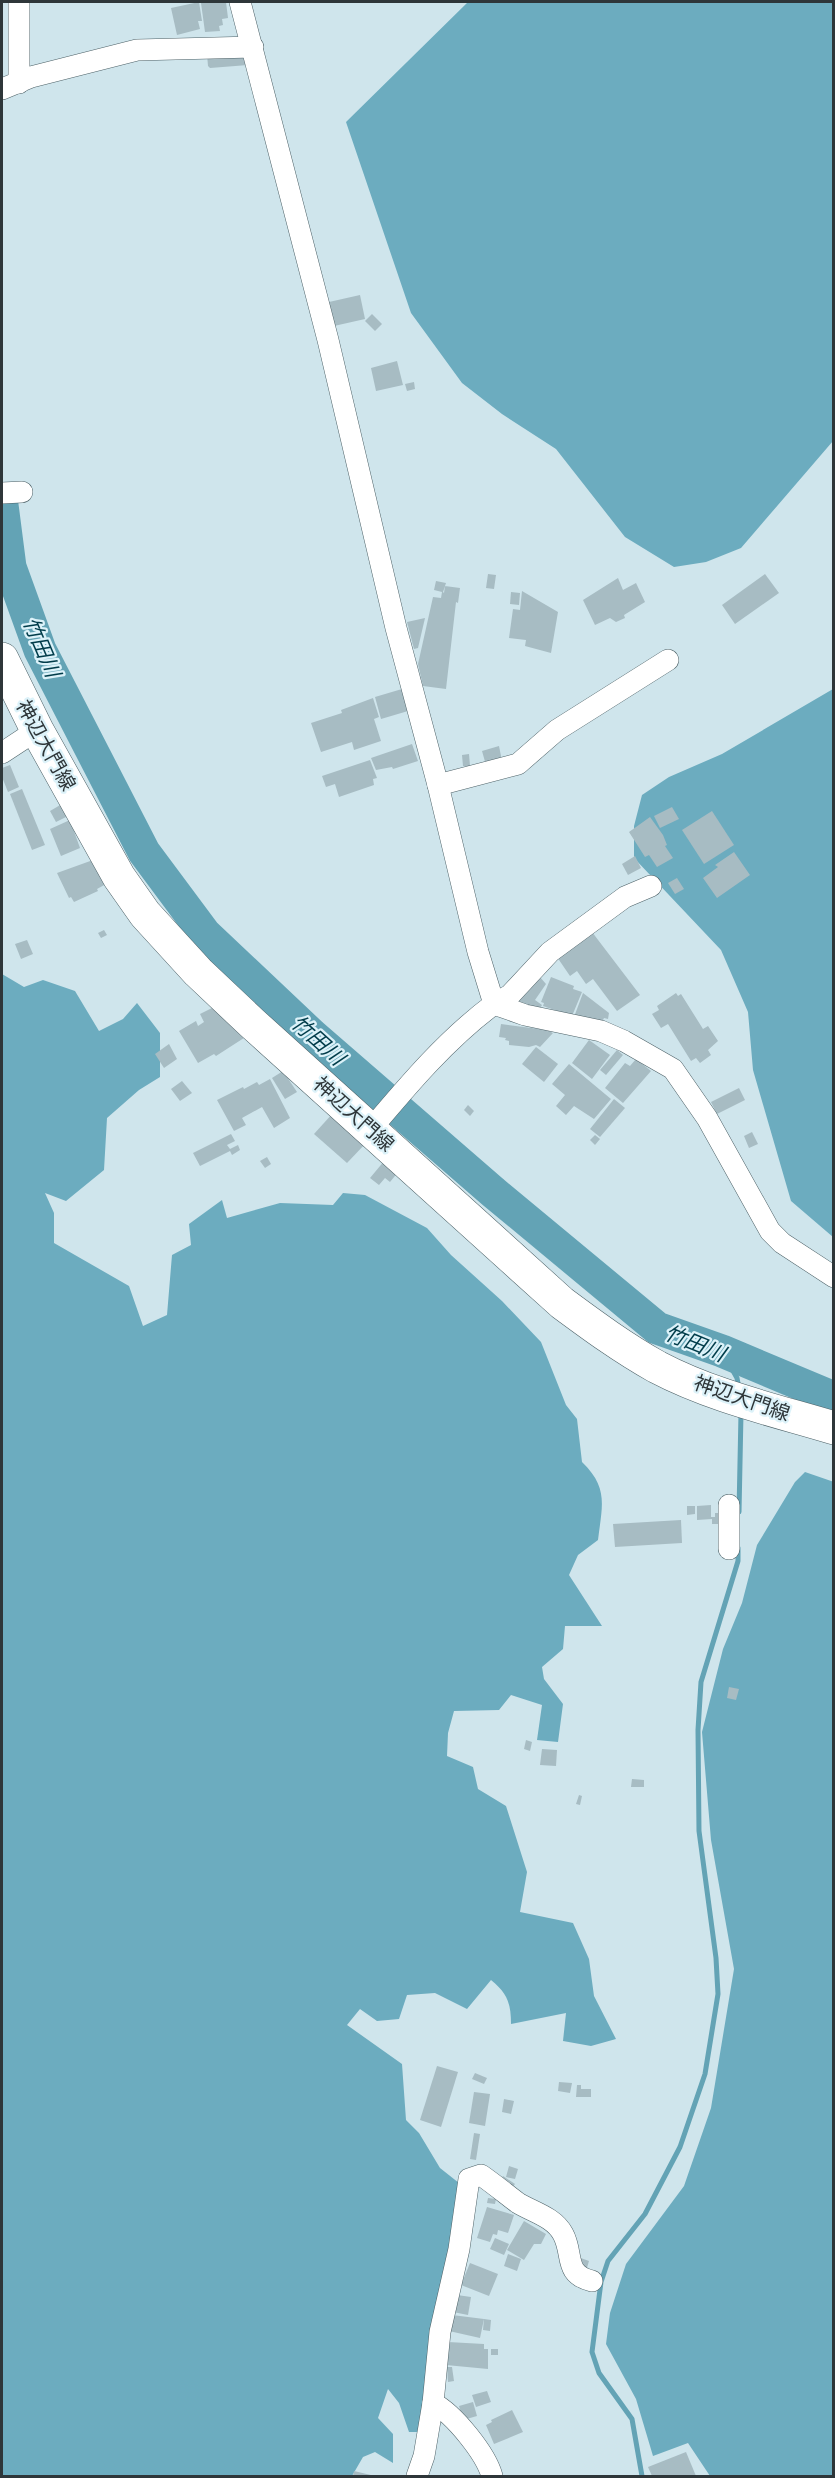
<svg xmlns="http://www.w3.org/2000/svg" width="835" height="2478" viewBox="0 0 835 2478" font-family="'Space Grotesk','Noto Sans JP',sans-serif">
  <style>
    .forest { fill: #6cacbf }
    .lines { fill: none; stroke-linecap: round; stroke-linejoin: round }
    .stream { stroke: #63a3b5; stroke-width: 5 }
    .river { stroke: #63a3b5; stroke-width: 33 }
    .building { fill: #a7bcc3 }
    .minor-casing { stroke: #4d6167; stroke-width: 22 }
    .primary-casing { stroke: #4d6167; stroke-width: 34 }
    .minor { stroke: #fff; stroke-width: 21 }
    .primary { stroke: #fff; stroke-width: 33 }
    .labels { text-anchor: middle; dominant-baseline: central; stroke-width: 4.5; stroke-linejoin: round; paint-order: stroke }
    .street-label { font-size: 20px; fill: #2e3639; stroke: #dcf2f9 }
    .water-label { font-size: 21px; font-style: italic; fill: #003c4a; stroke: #dcf2f9 }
  </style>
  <rect width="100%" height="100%" fill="#cfe5ec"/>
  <g class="forest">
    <polygon points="468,2 833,2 833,441 741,548 706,562 674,567 625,537 556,449 502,414 462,383 411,313 346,122"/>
    <polygon points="833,689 833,1237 791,1201 753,1070 748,1012 721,950 634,858 634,826 642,795 669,777 722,754"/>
    <path d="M 2,974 L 24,987 L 43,980 L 75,991 L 99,1031 L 123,1019 L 137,1003 L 160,1033 L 160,1077 L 139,1090 L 107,1118 L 104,1170 L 66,1201 L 45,1193 L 54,1213 L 54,1243 L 129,1286 L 143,1326 L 167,1315 L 172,1255 L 191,1245 L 189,1224 L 222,1200 L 227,1218 L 280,1203 L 333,1205 L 343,1193 L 365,1195 L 427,1228 L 451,1255 L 502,1301 L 541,1342 L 566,1405 L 577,1419 L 582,1462 C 609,1488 602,1506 598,1540 L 578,1555 L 569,1575 L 602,1626 L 565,1626 L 563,1649 L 542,1667 L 544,1679 L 563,1704 L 558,1742 L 537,1740 L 542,1705 L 511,1695 L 499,1710 L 454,1711 L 448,1733 L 447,1756 L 473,1767 L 478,1789 L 506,1806 L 527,1872 L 520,1912 L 573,1923 L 589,1959 L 594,1996 L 616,2039 L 591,2046 L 563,2041 L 566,2013 L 511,2024 C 511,2003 507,1993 491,1980 L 467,2009 L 435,1993 L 407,1995 L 399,2019 L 377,2021 L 360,2009 L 347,2025 L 402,2064 L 406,2120 L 419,2133 L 440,2168 L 464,2187 L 421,2432 L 409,2432 L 399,2403 L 388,2389 L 378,2418 L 393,2434 L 393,2463 L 375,2452 L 363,2457 L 352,2476 L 2,2476 Z"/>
    <polygon points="805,1472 834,1482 833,2476 710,2476 688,2443 653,2456 636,2399 606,2344 610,2313 626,2264 684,2186 711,2108 734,1969 711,1840 702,1732 723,1649 742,1603 757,1545 795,1482"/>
  </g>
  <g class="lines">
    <g class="stream">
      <polyline points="722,1351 737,1378 739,1389"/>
      <polyline points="739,1512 741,1413"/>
      <polyline points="642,2476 632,2419 599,2373 592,2352 601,2282 608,2261 645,2214 680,2147 705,2074 718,1994 716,1958 699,1831 698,1730 701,1682 738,1561 738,1548"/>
    </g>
    <polyline class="river" points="2,505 10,567 40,650 144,852 205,934 312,1035 493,1192 657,1328 722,1351 834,1398"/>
  </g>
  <g class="building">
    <polygon points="199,2 202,21 198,21 200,29 177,35 171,8"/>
    <polygon points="214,2 226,2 228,18 222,19 223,25 219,26 220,31 205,32 201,3"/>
    <polygon points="245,53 248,65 210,68 208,66 207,54"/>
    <polygon points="360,295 365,319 334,326 329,302"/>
    <polygon points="372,314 382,324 375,331 365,321"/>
    <polygon points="397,361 403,385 376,391 371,368"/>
    <polygon points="414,382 415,389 407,391 405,384"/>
    <polygon points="488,574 496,575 494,589 486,588"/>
    <polygon points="765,574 779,593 735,624 722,605"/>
    <polygon points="618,578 623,590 636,583 645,602 624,615 625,618 616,622 610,618 595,625 583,600"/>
    <polygon points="436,581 446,583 443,592 444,593 445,586 460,588 458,603 456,602 446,689 423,686 418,664 433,597 441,598 442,592 434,590"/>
    <polygon points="522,591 558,612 551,653 525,646 526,640 509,638 513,609 520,610"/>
    <polygon points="511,592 520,593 519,605 510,604"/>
    <polygon points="425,618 418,648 414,649 407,622"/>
    <polygon points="402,689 408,711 381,719 375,697"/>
    <polygon points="373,698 379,717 374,719 381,741 354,750 352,742 321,752 311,723 342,713 341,710"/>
    <polygon points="412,744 418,761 393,769 392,767 376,770 371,758"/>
    <polygon points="499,746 502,761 486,765 482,751"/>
    <polygon points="469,754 470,766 463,766 462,755"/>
    <polygon points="370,760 377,778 373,779 374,785 339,797 335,784 326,787 322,776"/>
    <polygon points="10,765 19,787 8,792 2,777 2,768"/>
    <polygon points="22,789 45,845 32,850 10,794"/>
    <polygon points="62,804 68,816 56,822 50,811"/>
    <polygon points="672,807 679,819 660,828 654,816"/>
    <polygon points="712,811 734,845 704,864 682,830"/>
    <polygon points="650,817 663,835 667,845 665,846 673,858 657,867 649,855 645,857 629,832"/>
    <polygon points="70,820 80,848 61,856 50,829"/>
    <polygon points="734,852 750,875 717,898 703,878 718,867 715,865"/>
    <polygon points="635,856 641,868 628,875 622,864"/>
    <polygon points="93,860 106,884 97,889 98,891 74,902 71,897 69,898 57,873"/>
    <polygon points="677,878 684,889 675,894 668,883"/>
    <polygon points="104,930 107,935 101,938 98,933"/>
    <polygon points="592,932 640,995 617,1011 593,979 586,984 577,971 570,976 557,957"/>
    <polygon points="27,940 33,954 21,959 15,944"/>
    <polygon points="539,976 546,984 535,1000 542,1005 538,1012 513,1003"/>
    <polygon points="551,977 574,986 573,989 582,992 572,1016 543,1006 544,1003 541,1002"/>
    <polygon points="583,993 609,1013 608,1019 604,1018 602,1022 574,1017"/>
    <polygon points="676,993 678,996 681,994 703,1029 708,1026 718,1041 708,1050 711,1055 700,1063 696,1058 691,1061 668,1024 661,1028 652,1014 659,1010 657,1006"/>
    <polygon points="216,1006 247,1036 216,1056 214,1054 198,1063 179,1031 196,1021 198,1026 204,1022 200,1014"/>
    <polygon points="501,1024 547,1030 553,1033 540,1047 536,1045 529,1047 509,1045 509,1041 505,1040 506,1038 499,1037"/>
    <polygon points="589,1040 610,1055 592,1079 572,1063"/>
    <polygon points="169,1044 177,1059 164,1068 155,1054"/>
    <polygon points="536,1047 558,1064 544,1082 522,1064"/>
    <polygon points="617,1050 623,1055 606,1075 600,1070"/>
    <polygon points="636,1059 651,1071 623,1103 605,1088 625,1063 630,1066"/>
    <polygon points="569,1064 611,1099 594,1119 574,1106 566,1115 556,1106 565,1095 552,1084"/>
    <polygon points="283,1071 297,1092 285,1099 272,1078"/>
    <polygon points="270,1079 290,1118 274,1128 262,1107 242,1118 246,1125 234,1131 217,1100 243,1087 244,1089 257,1082 259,1085"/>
    <polygon points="182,1081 192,1093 180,1101 171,1089"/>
    <polygon points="739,1088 745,1100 717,1114 711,1102"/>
    <polygon points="614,1099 625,1108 600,1137 590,1129"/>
    <polygon points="468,1105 474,1111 470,1116 464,1110"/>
    <polygon points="333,1113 366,1143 347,1163 314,1134"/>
    <polygon points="752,1132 758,1144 749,1148 744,1136"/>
    <polygon points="231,1134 235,1141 227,1145 230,1149 238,1145 240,1150 232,1155 230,1151 200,1166 193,1153"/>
    <polygon points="595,1135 600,1139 595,1145 590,1140"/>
    <polygon points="267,1157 271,1164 265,1168 260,1161"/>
    <polygon points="385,1160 399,1171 390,1182 385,1178 379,1185 370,1178"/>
    <polygon points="711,1505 711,1517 715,1517 715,1513 724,1513 724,1524 712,1524 712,1519 697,1520 697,1506"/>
    <polygon points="687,1506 695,1506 695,1514 687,1515"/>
    <polygon points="681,1520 682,1543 615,1547 613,1524"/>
    <polygon points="729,1687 739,1689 736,1700 727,1698"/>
    <polygon points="526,1740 532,1742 530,1751 524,1749"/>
    <polygon points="542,1749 557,1750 556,1766 540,1765"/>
    <polygon points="632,1779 644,1780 644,1787 631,1787"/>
    <polygon points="579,1795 582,1796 580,1805 576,1804"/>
    <polygon points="437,2066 458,2072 441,2127 420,2120"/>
    <polygon points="475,2073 487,2078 484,2084 472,2079"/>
    <polygon points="559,2082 572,2083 570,2093 558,2091"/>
    <polygon points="577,2085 581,2085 581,2089 591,2089 591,2097 576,2097"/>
    <polygon points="474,2092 490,2094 485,2126 469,2123"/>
    <polygon points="504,2099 514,2101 511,2114 502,2112"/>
    <polygon points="474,2133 480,2134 476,2160 470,2159"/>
    <polygon points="509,2166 518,2169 515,2179 506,2177"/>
    <polygon points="503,2176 515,2184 511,2189 500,2181"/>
    <polygon points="488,2198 496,2199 495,2204 487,2203"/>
    <polygon points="487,2207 514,2215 508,2233 498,2230 497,2235 493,2234 490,2242 477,2238"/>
    <polygon points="524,2221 546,2234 541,2244 534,2244 524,2260 507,2250"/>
    <polygon points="495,2238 509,2244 504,2255 490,2249"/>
    <polygon points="508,2254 521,2259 517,2271 504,2266"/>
    <polygon points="578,2257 589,2261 586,2271"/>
    <polygon points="470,2263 498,2274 489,2296 461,2285"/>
    <polygon points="457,2295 471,2297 468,2315 453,2312"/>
    <polygon points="452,2315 484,2319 480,2338 449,2331"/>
    <polygon points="484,2319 491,2320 490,2331 483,2330"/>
    <polygon points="448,2342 484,2344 484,2349 488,2349 488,2369 446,2365"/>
    <rect x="491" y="2349" width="7" height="6"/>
    <polygon points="447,2367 452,2367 454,2381 448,2382"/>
    <polygon points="487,2391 491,2402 476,2407 472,2395"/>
    <polygon points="473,2402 477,2416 463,2420 459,2406"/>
    <polygon points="512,2410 523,2432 494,2444 486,2425 492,2422 491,2420"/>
    <polygon points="686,2452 696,2476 652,2476 648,2467"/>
    <polygon points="354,2471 375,2476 353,2476"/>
  </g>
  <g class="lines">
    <g class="minor-casing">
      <g id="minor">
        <polyline points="19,2 19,83"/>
        <path d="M 240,2 L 328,340 L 396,628 L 438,785 L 478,952 L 494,1004 C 447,1039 409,1084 371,1129"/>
        <polyline points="2,89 31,77 137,50 253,47"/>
        <polyline points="2,493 22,492"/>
        <polyline points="2,753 37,730"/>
        <polyline points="438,785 518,764 557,730 668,660"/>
        <polyline points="494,1004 525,1015 601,1031 624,1041 673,1069 707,1118 770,1231 782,1243 834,1277"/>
        <polyline points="494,1004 510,995 550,952 625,897 651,886"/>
        <polyline points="729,1505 729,1549"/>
        <path d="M 433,2403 C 454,2414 486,2454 492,2476"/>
        <path d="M 417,2476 L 424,2456 L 433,2403 L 440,2332 L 459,2249 L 469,2179 L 481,2175 C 494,2184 506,2194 518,2203 C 533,2212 554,2217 563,2234 C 574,2254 563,2274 592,2281"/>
      </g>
    </g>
    <g class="primary-casing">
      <path id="primary" d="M 2,659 L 37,730 L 119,877 L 145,914 L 198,972 L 252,1023 L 562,1303 C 593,1326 623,1348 657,1367 C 712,1396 774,1410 834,1428"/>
    </g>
    <use href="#minor" class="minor"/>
    <use href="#primary" class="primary"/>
  </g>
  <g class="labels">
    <g class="street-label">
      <text transform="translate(46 745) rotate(61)">神辺大門線</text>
      <text transform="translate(354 1114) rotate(42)">神辺大門線</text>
      <text transform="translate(742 1398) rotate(19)">神辺大門線</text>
    </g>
    <g class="water-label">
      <text transform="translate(42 647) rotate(67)">竹田川</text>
      <text transform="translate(318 1040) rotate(42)">竹田川</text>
      <text transform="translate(695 1343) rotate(22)">竹田川</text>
    </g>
  </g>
  <rect width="835" height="2478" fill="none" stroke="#2e3639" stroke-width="6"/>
</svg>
